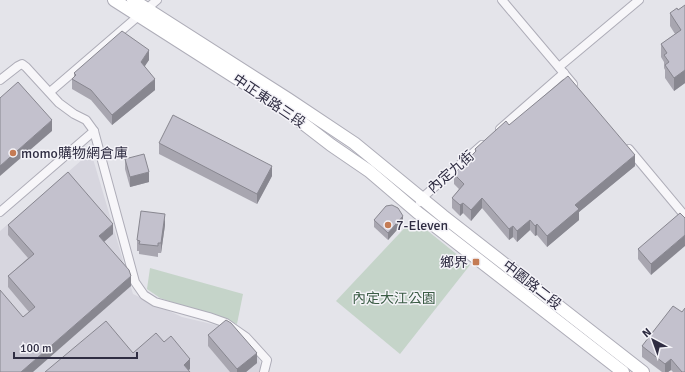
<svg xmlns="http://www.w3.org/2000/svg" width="685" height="372" viewBox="0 0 685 372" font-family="Signika,'Noto Sans TC',sans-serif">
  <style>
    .built { fill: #d7d6df }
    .green { fill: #c5d4c9 }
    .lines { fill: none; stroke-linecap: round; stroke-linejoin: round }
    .minor-casing { stroke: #aeadb8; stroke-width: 10 }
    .secondary-casing { stroke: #aeadb8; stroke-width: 14 }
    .minor { stroke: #f7f6f9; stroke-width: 8 }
    .secondary { stroke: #fff; stroke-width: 12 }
    .wall { fill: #a8a6b0 }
    .shaded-wall { fill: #888790 }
    .building { fill: #c3c1cd; stroke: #888790 }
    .poi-dot { fill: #c47b54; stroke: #f4f3f8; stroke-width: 1.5 }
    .labels { text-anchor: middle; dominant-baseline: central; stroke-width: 3; stroke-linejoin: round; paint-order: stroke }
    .street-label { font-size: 14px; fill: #2f2d42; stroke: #f4f3f8 }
    .poi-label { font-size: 14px; fill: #2f2d42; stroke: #f4f3f8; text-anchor: start }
    .park-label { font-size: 14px; fill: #3b5c45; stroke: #f4f3f8 }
  </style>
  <rect width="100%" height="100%" fill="#e4e4ea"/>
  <polygon class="built" points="91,152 133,294 182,317 224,327 236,333 258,357 261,366 259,372 0,372 0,231"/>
  <g class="green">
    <polygon points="413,219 470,265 400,354 336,301"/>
    <polygon points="150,268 243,294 237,324 160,298 147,289"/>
  </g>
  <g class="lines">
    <g class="minor-casing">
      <g id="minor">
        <polyline points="502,0 573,84"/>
        <polyline points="559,67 639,0"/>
        <polyline points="0,80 18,66 22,64 26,67 59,103 74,114 86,120 94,131 135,282 144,295 155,302 209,317 226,323 246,337 267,360 264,372"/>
        <polyline points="50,92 157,0"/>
        <polyline points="500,129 564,73"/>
        <polyline points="629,149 685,216"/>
        <polyline points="420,202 422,198 482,145"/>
        <polyline points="0,212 94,131"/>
      </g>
    </g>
    <g class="secondary-casing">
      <g id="secondary">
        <polyline points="114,0 283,108 331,145 369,171 417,212 623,372"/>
        <polyline points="133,0 288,99 354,143 443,216 643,372"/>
      </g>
    </g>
    <use href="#minor" class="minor"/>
    <use href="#secondary" class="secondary"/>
  </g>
  <g class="wall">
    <polygon points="685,5 685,83 674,91 665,78 665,70 664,68 664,62 661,57 661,44 675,34 670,26 670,13 678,10"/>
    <polygon points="149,60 144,66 155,90 112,125 91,100 72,89 72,79 74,77 74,73"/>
    <polygon points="509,125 635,166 579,212 579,220 547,247 537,235 535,236 530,230 517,242 513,237 509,240 482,208 471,221 463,213 460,216 452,208 452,198 459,189 454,184 454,174 475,152 475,149"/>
    <polygon points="159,143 272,176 257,204 159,154"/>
    <polygon points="125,159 149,182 130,187 125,169"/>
    <polygon points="685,218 651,275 638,259 638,249"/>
    <polygon points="374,220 403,223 388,240 374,227"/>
    <polygon points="8,225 113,234 104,242 131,286 23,317 29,312 8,287 8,276 28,258 8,235"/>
    <polygon points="165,225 161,253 158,253 158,257 139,254 139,251 137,251 137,240"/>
    <polygon points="682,312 685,372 673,372 671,370 668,372 662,372 642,357 642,346"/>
    <polygon points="208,335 257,363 246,372 230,372 208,346"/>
  </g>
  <g class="shaded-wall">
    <polygon points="149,50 149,60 141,72 141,62"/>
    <polygon points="685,70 685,83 674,91 674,78"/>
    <polygon points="155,79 155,90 112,125 112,115"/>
    <polygon points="52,120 52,131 0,176 0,166"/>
    <polygon points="635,155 635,166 579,212 579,220 547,247 547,236 575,205"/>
    <polygon points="272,166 272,176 257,204 257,194"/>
    <polygon points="149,172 149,182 130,187 130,177"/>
    <polygon points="482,198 482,208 471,221 471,210"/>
    <polygon points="463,203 463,213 460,216 460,205"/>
    <polygon points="165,214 165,225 161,253 161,243"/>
    <polygon points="403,216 403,223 388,240 388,233"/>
    <polygon points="530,220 530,230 517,242 517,231"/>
    <polygon points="113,224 113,234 99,246 99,236"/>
    <polygon points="537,224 537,235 535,236 535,226"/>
    <polygon points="513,226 513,237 509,240 509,229"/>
    <polygon points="685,235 685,246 651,275 651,264"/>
    <polygon points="131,276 131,286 33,372 21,372"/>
    <polygon points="257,353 257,363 246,372 237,372 237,369"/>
    <polygon points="190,359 190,369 187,372 184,365"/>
    <polygon points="671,359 671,370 668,372 665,372 665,364"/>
  </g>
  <g class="building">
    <polygon points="685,5 685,70 674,78 665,65 669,62 664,55 667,53 661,44 681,30 670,13 677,8 678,10"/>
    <polygon points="122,31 149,50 141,62 155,79 112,115 91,90 72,79 76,75 74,73"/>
    <polygon points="568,76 635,155 575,205 579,209 547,236 537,224 535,226 530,220 517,231 513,226 509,229 482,198 471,210 463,203 460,205 452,198 464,184 454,174 476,151 475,149 506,121 509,125"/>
    <polygon points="18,82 52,120 0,166 0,98"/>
    <polygon points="173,115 272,166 257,194 159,143"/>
    <polygon points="144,154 149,172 130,177 125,159"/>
    <polygon points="68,172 113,224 99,236 129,270 131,276 21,372 0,372 0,290 23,317 35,307 8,276 34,254 8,225"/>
    <polygon points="392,205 398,208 403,216 388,233 374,220 386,206"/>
    <polygon points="141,211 165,214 161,243 158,243 158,246 139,244 140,241 137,240"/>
    <polygon points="680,213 685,218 685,235 651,264 638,249"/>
    <polygon points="673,306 682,312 685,308 685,372 682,372 671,359 665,364 642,346"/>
    <polygon points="226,320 231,323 257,353 237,369 208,335"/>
    <polygon points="106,321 133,353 156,333 164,342 171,336 190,359 184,365 190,372 45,372"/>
  </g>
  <g class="poi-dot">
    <circle cx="13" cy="153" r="4"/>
    <circle cx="388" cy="225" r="4"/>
    <rect x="472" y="258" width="8" height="8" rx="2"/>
  </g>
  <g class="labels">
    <g class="street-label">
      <text transform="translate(269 101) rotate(34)">中正東路三段</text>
      <text transform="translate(451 172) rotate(-41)">內定九街</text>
      <text transform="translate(532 285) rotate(38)">中園路二段</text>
    </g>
    <g class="poi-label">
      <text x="21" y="153">momo購物網倉庫</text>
      <text x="396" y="225">7-Eleven</text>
      <text x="468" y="262" text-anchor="end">鄉界</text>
    </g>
    <g class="park-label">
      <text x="394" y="298">內定大江公園</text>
    </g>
  </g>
  <g transform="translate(653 340) rotate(319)" stroke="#f4f3f8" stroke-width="3" paint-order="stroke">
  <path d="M0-3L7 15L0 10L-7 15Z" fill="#2f2d42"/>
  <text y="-6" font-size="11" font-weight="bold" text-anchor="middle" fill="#2f2d42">N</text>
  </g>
  <path d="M14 352v6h123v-6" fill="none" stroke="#2f2d42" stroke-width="2"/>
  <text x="20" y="352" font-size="12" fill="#2f2d42" stroke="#f4f3f8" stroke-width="3" paint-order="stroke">100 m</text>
</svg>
